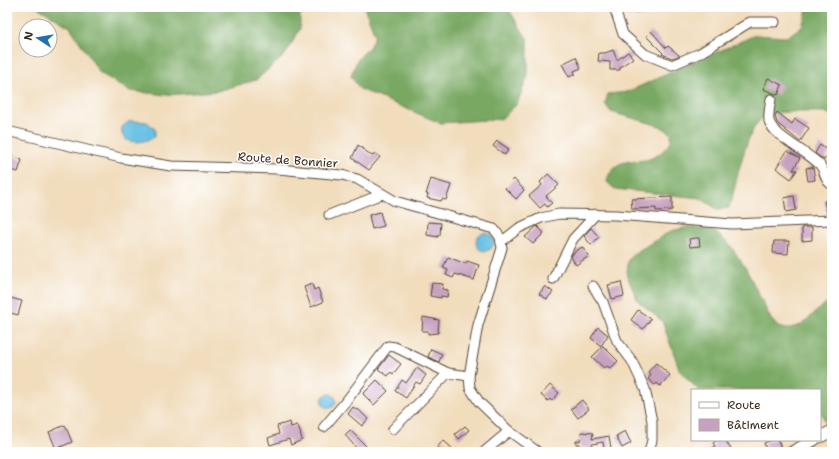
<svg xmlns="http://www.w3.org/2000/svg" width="839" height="459" viewBox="0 0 839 459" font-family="'Shantell Sans',sans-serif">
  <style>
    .forest { fill: #78a862; stroke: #5a6940 }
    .water { fill: #66bfe4; stroke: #507481 }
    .building { fill: #c7a1c0 }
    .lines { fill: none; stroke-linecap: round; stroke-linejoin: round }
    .minor-casing { stroke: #564536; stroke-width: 11 }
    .tertiary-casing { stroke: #564536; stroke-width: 13 }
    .minor { stroke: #fff; stroke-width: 9 }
    .tertiary { stroke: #fff; stroke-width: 11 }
    .labels { text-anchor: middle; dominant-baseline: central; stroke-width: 3; stroke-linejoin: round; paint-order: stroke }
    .street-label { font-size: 12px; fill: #3b2a1e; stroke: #fff }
  </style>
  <rect width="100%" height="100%" fill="#fff"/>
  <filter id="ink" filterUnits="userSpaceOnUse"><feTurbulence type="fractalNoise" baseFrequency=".025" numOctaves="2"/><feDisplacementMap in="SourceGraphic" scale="8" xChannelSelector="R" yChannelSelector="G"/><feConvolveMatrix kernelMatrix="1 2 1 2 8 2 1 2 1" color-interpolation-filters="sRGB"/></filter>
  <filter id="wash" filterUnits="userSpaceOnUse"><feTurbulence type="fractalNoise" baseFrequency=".012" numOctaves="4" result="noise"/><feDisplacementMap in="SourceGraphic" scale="16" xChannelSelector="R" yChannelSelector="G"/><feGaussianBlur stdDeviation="0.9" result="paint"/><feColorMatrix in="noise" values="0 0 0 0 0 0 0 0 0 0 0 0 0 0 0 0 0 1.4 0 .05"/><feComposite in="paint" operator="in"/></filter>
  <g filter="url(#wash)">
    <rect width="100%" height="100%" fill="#f1dcbc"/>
    <g class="forest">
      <polygon points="37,7 300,7 300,29 285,55 256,80 217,91 167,95 130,91 100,73 70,27"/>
      <polygon points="364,7 507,7 528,40 528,75 517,104 501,119 440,123 360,89 351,76 357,60 370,46 375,35"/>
      <path d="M 808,7 L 832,7 L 832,115 L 824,112 C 813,112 778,111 769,114 C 745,121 737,186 729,208 L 717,209 L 700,198 L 615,189 L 607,182 C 609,169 617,163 630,161 C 636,160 641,161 646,160 C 657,157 665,150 671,142 L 671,133 L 660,126 L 611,112 L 605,104 L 608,94 L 627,92 L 755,35 L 787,37 L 802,26 Z"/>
      <polygon points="688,227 714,231 730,245 746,269 771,319 778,327 787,329 801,325 832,298 832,422 826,424 820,410 820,390 698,390 680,371 662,321 638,301 627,276 628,262 633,254 671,231"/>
    </g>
    <g class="water">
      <path d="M 130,121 L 147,122 L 155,129 L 155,136 C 146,142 135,144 125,139 L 122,134 L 122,127 Z"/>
      <circle cx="485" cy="242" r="9"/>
      <circle cx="329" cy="401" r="7"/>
    </g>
    <g id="blocks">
      <g class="building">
        <polygon points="628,7 646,7 646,11 628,13"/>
        <polygon points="651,31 666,48 668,46 679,55 679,56 672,58 662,54 663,53 646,36"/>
        <polygon points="613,50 617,60 628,52 633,58 620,67 620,70 610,70 610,62 598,61 599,53 605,53"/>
        <polygon points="576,57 581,68 574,71 575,74 569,77 562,64"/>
        <polygon points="768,78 782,85 778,95 763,89"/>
        <polygon points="777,112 792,124 795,119 809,128 800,142 777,123 775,116"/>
        <polygon points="497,141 509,149 505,155 493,146"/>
        <polygon points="358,145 372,156 375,153 380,157 369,170 352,158"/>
        <polygon points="820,145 830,152 824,160 815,153"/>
        <polygon points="787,151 800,158 793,170 797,170 791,179 776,168"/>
        <polygon points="7,153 22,160 18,172 7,169"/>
        <polygon points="813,167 815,180 808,181 806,168"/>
        <polygon points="548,174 559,185 546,196 552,203 547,207 545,204 540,208 529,196 542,185 540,182"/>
        <polygon points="431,179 451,185 446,200 442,199 441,201 427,198 428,194 426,194"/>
        <polygon points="514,179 524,190 516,199 505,188"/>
        <polygon points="794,196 796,210 786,212 784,198"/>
        <polygon points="672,197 672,210 656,211 656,208 632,209 631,199"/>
        <polygon points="832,199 832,212 827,213 824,201"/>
        <polygon points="380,212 384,226 372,229 369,215"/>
        <polygon points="428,222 441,223 440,235 438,235 438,237 427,235"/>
        <polygon points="537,226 544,233 533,244 525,237"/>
        <polygon points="802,227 812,227 812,240 802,241"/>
        <polygon points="591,228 599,237 591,245 584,236"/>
        <polygon points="695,238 699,238 700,246 690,247 689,239"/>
        <polygon points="774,241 789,241 788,254 773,253"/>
        <polygon points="582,247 589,256 576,265 571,257 573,253"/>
        <polygon points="448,257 466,264 467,261 479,265 474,280 455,274 453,278 446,275 448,270 443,268"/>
        <polygon points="621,282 624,296 612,299 608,285"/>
        <polygon points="432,283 443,284 442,289 448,290 447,297 441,296 441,298 430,296"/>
        <polygon points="312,284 314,290 318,288 323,302 311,307 304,287"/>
        <polygon points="545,286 553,292 547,299 539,294"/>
        <polygon points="7,297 22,301 18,315 7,312"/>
        <polygon points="638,310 651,319 643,329 631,320"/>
        <polygon points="423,317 439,320 438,333 428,334 428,331 422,331"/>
        <polygon points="598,327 608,335 601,346 591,338"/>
        <polygon points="603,346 618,361 611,368 606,366 604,368 592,357"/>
        <polygon points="431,349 442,354 439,362 428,357"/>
        <polygon points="389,355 401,364 393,374 391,372 388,376 378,369"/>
        <polygon points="656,363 670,375 660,386 657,383 655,385 648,379 651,375 648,372"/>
        <polygon points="417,368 426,375 420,384 416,382 406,398 395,391 402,380 406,383"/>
        <polygon points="377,380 388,391 374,405 363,394"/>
        <polygon points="550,385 559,393 552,401 550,399 548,401 541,395"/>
        <polygon points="582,400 589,409 578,418 571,409"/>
        <polygon points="353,407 357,410 358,409 368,419 362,426 348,414"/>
        <polygon points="290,422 291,427 297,425 299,428 302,440 291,445 289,439 270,445 268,438 279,434 277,426"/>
        <polygon points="65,425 72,442 56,449 49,432"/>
        <polygon points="465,426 469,430 459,439 455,434"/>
        <polygon points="350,430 366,446 360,452 345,435"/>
        <polygon points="625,431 631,443 622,448 616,436"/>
        <polygon points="581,432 593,433 592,439 609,436 611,448 604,450 603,442 592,444 592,448 580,447 580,444 576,444 576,441 580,441"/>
        <polygon points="443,440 456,452 434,452"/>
        <polygon points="717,440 725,440 731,449 726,452 707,452 715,446 713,443"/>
        <polygon points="771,440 778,440 781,448 767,452 764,443"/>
      </g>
    </g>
  </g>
  <g filter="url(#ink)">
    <use href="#blocks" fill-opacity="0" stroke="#564536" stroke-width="1"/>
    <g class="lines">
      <g class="minor-casing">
        <g id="minor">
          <polyline points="614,7 623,34 645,54 672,65 700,53 750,22 775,22"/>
          <path d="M 771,99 C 770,106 768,114 769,121 C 773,136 808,152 820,165 C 826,172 823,179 832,185"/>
          <polyline points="7,131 121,158 171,166 278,169 342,175 357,179 395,201 494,229 500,237 502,248 478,325 469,376 470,388 479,402 509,431 538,452"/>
          <polyline points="329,215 382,194"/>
          <polyline points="501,242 519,228 541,218 559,214 616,215 732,224 832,220"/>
          <polyline points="553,279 573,239 596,214"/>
          <polyline points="593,286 603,302 617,341 632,361 645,389 652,421 652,440 649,452"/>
          <polyline points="324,427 347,400 388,346 395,347 448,373 469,376"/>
          <polyline points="393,429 448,373"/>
          <polyline points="484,452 509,431"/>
        </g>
      </g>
      <g class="tertiary-casing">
        <g id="tertiary">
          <polyline points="820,437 832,431"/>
          <polyline points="792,452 814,440"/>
        </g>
      </g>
      <use href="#minor" class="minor"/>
      <use href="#tertiary" class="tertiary"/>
    </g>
  </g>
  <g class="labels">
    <g class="street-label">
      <text transform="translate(288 160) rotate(4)">Route de Bonnier</text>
    </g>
  </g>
  <rect width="839" height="459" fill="none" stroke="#fff" stroke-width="24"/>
  <rect x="691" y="389" width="130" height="52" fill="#ffffff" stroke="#b1aaa5"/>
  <rect x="699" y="402" width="20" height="6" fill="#ffffff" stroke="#b1aaa5"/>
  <text x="727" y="409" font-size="12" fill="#3b2a1e">Route</text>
  <rect x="699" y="419" width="20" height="12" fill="#c7a1c0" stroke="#b1aaa5"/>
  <text x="727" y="429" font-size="12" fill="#3b2a1e">Bâtiment</text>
  <g transform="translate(38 38) rotate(282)"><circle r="19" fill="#ffffff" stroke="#b1aaa5"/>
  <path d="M0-3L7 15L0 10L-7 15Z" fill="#1f6fb2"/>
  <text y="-6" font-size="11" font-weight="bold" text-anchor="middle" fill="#3b2a1e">N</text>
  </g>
</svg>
